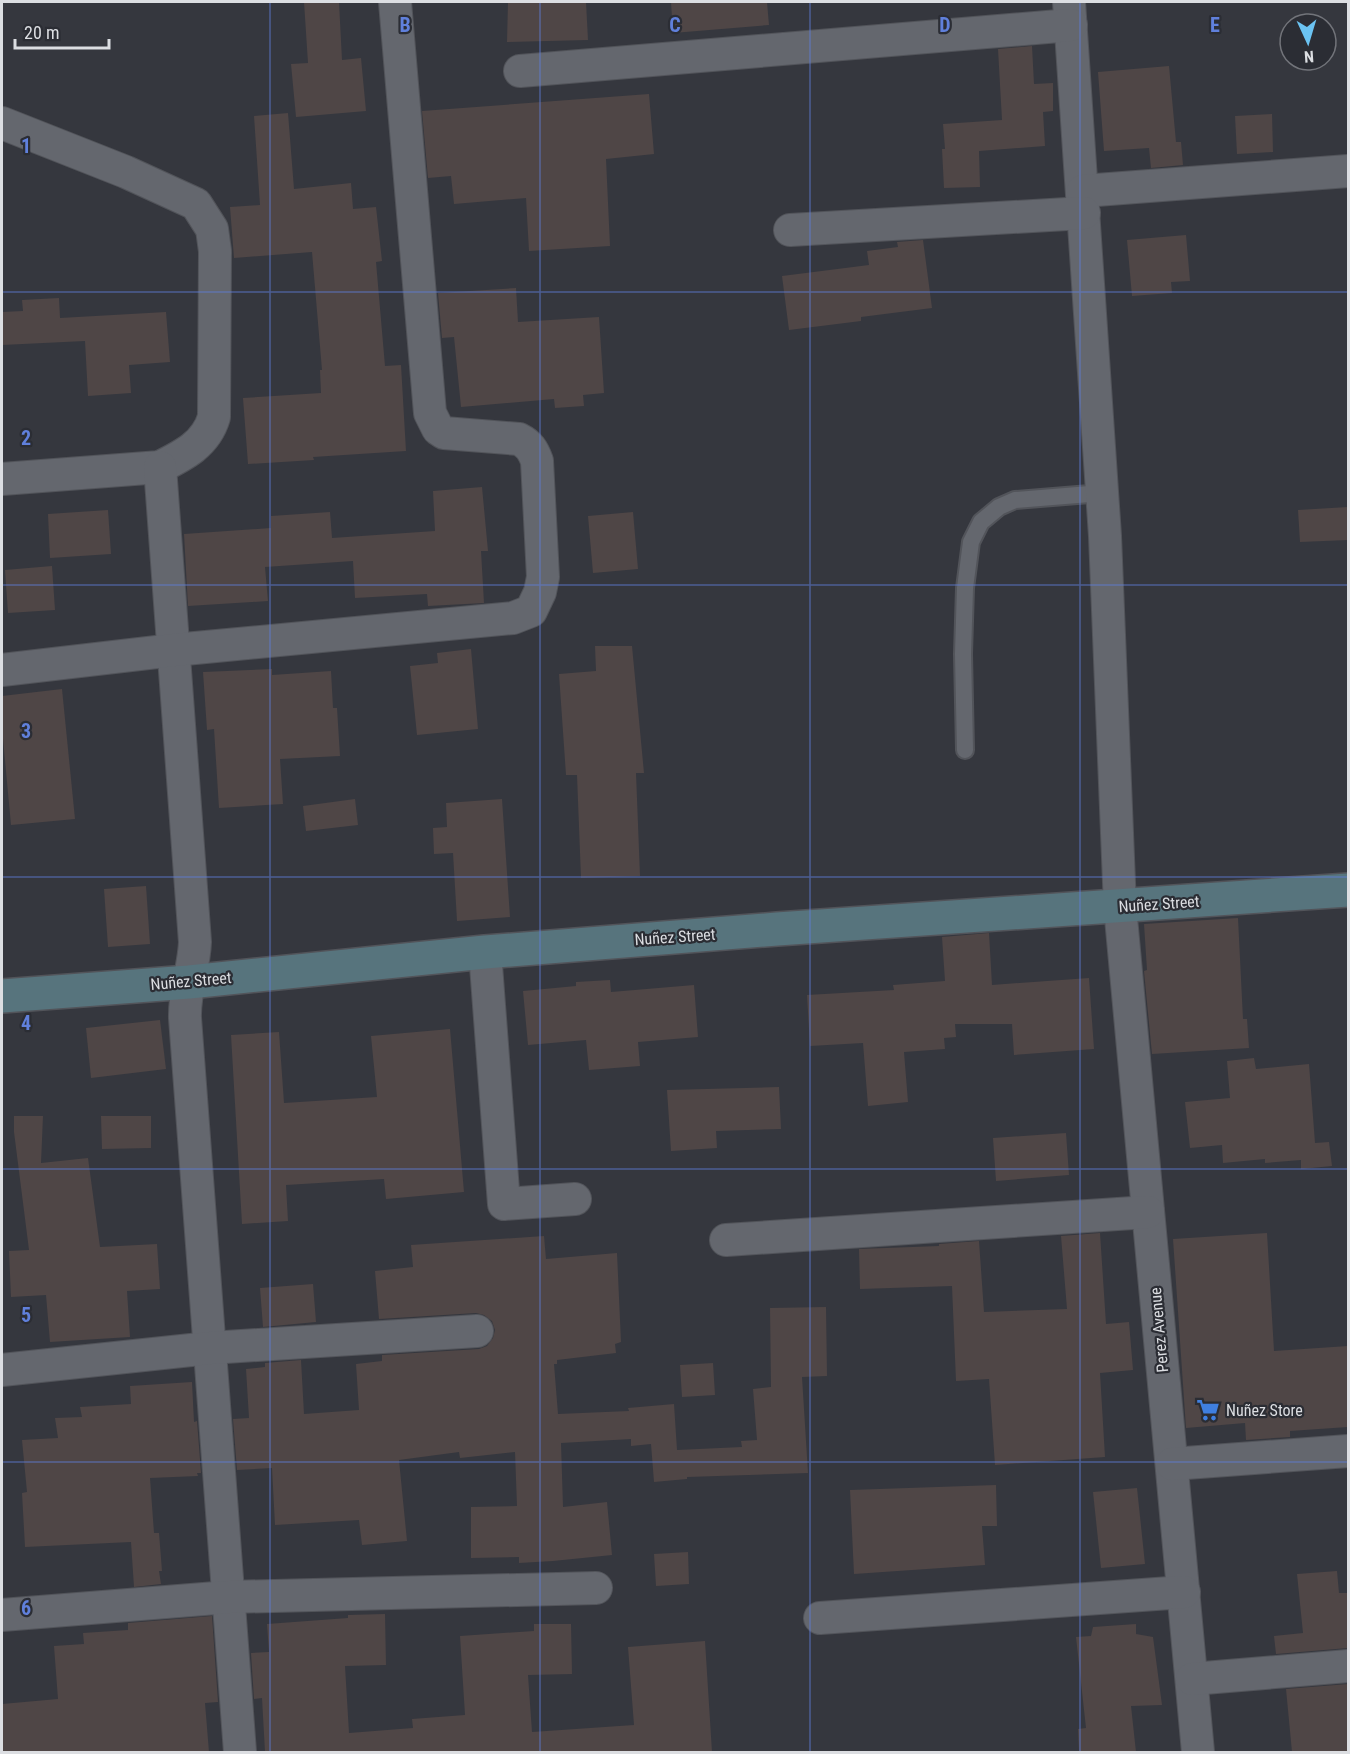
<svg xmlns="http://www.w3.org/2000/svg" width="1350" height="1754" viewBox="0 0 1350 1754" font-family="'Roboto Condensed',sans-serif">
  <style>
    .building { fill: #4f4646 }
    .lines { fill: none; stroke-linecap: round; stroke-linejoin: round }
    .lane-casing { stroke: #52545a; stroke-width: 20 }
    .street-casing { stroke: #52545a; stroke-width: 34 }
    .secondary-casing { stroke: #52545a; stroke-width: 36 }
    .lane { stroke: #64676e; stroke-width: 16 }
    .street { stroke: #64676e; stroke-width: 32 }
    .secondary { stroke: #57747d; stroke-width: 33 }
    .grid { fill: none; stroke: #6080dc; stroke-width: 1.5; stroke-opacity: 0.55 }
    .labels { text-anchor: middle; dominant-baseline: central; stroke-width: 4.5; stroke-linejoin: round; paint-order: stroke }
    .street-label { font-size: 16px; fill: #dcdee2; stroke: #2b2d34 }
    .poi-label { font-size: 16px; fill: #dcdee2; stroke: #2b2d34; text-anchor: start }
    .grid-label { font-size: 20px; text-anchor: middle; font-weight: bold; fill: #6080dc; stroke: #2b2d34; stroke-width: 4.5; stroke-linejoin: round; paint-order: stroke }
  </style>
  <rect width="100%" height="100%" fill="#35373e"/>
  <g class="building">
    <polygon points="304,2 339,2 342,60 361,58 366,111 296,117 291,64 308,63"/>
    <polygon points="508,2 586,2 588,40 507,42"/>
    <polygon points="671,2 767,2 769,25 673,33"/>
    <polygon points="1032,46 1034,84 1053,83 1053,111 1043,112 1045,146 979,151 980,187 944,188 942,149 945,149 943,124 1002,120 998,49"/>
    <polygon points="1169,66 1176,142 1181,142 1183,165 1151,168 1149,148 1104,151 1098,72"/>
    <polygon points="649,94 654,154 606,159 610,246 529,251 526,198 454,204 451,176 428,178 422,111"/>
    <polygon points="288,113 294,189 351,183 353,209 376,207 382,261 376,262 385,366 401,365 406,451 313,457 314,460 248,464 243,398 321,393 320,370 322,370 312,252 234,258 230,207 260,205 254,116"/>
    <polygon points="1272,114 1273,152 1237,154 1235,116"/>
    <polygon points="1186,235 1190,281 1171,282 1172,293 1132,296 1127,240"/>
    <polygon points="923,240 932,308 861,317 861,321 789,330 782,276 869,265 867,251 898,247 897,242"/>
    <polygon points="516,288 518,322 599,317 604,393 583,395 584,406 555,408 554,399 461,407 454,337 442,338 438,293"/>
    <polygon points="59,298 60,318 166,312 170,362 129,365 131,393 88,396 85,341 2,345 2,312 23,311 22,300"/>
    <polygon points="482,487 488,551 481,551 484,603 428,606 427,594 355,598 353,561 265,567 268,601 188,606 184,534 271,528 271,516 330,512 332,538 435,531 433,491"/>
    <polygon points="1348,507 1348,540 1300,542 1298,510"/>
    <polygon points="108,510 111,554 50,558 48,514"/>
    <polygon points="633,512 638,569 593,573 588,516"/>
    <polygon points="52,566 55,610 8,613 5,570"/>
    <polygon points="595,646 632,646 644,773 636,773 640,876 581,878 577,775 566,775 559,674 596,671"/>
    <polygon points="471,649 478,729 417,735 410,666 438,663 437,653"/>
    <polygon points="272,669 272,675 331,671 333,708 337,708 340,756 280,759 283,804 219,808 214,729 207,730 203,672"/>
    <polygon points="62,689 75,819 11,825 2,728 2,696"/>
    <polygon points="355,799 358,825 306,831 303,806"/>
    <polygon points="502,799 510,917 457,921 453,853 434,854 433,828 447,827 446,803"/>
    <polygon points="146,886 150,944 108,947 104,889"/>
    <polygon points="1238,918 1243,1019 1247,1019 1249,1048 1152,1054 1144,971 1147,970 1144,924"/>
    <polygon points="989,933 992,985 1089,978 1094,1049 1014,1055 1012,1024 955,1024 956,1037 944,1038 945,1049 904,1052 908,1102 868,1106 863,1043 810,1046 807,995 894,990 893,985 945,981 942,937"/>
    <polygon points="610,980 611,992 694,985 698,1037 638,1042 640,1066 589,1070 586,1040 528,1045 523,991 576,986 576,982"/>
    <polygon points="160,1020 166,1069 91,1078 86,1028"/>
    <polygon points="450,1029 464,1192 386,1199 384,1179 286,1185 288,1221 242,1224 231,1035 279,1032 284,1103 377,1097 371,1036"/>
    <polygon points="1254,1058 1256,1069 1309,1064 1315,1143 1329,1142 1332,1166 1301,1169 1301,1160 1265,1163 1265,1159 1223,1163 1222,1145 1190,1148 1185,1102 1230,1098 1227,1061"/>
    <polygon points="779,1087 781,1129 716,1131 717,1148 671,1151 667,1090"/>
    <polygon points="14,1116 43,1116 41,1163 88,1158 100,1247 157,1244 160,1289 127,1291 130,1337 50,1342 46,1295 11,1297 9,1251 29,1250 14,1132"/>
    <polygon points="101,1116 151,1116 151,1148 102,1149"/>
    <polygon points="1066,1133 1069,1175 996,1181 993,1138"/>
    <polygon points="1100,1233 1106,1324 1129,1322 1133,1370 1100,1373 1105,1457 995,1465 989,1379 956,1381 952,1286 860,1289 859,1249 939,1246 939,1244 979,1241 984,1312 1067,1309 1061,1236"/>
    <polygon points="1267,1233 1274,1351 1348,1346 1348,1427 1290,1431 1290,1437 1246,1440 1245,1423 1186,1428 1173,1239"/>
    <polygon points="544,1236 546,1259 617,1253 621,1342 615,1344 616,1353 557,1360 557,1364 554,1364 558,1414 629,1411 628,1408 674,1404 677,1450 742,1447 741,1441 757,1440 753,1389 771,1387 770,1308 826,1307 827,1376 802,1377 808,1473 687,1477 687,1479 654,1482 651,1444 631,1446 631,1439 561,1443 563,1507 607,1502 612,1555 553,1561 519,1563 519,1557 471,1558 471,1507 517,1506 515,1452 460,1458 459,1452 399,1460 407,1541 362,1545 359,1520 275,1525 272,1468 237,1470 233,1419 249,1418 246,1369 265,1367 265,1363 301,1360 304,1414 359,1410 356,1364 382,1361 382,1355 479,1349 487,1346 493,1338 495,1330 492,1321 484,1315 476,1313 379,1319 375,1271 413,1267 411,1245"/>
    <polygon points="313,1284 316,1322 263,1327 260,1288"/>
    <polygon points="713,1363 715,1395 682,1397 680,1365"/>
    <polygon points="192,1382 194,1422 197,1421 201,1473 197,1473 198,1476 150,1478 154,1533 159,1533 162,1571 159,1571 161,1584 134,1587 131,1542 25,1547 22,1493 27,1492 22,1440 58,1438 55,1418 82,1417 80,1407 131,1404 130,1386"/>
    <polygon points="996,1485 997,1526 982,1526 985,1565 854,1574 850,1490"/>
    <polygon points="1137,1488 1145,1564 1101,1568 1093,1492"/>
    <polygon points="688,1552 689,1584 656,1586 654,1554"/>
    <polygon points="1337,1571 1339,1593 1348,1593 1348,1648 1276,1654 1274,1636 1303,1633 1297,1574"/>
    <polygon points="385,1614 386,1665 345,1666 349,1733 413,1728 412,1719 465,1715 460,1636 534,1631 534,1624 571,1624 572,1674 528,1675 532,1732 634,1725 628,1647 705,1641 712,1752 265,1752 262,1698 254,1699 251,1653 269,1652 267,1624 348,1618 348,1615"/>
    <polygon points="212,1616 218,1702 205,1703 209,1752 2,1752 2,1704 58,1699 54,1646 84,1644 83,1633 128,1630 128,1623"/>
    <polygon points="1136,1624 1136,1634 1153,1637 1162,1705 1131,1706 1136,1752 1079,1752 1078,1729 1086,1728 1076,1637 1091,1636 1093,1627"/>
    <polygon points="1348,1684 1348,1752 1292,1752 1286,1689"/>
  </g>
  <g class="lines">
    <g class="lane-casing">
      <polyline id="lane" points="965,750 963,654 965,588 971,542 981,522 999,507 1015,500 1102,493"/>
    </g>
    <g class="street-casing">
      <g id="street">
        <polyline points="1069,2 1105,536 1120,907 1198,1752"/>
        <polyline points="520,71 1071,25"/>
        <path d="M 2,123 L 126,172 L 196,204 L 212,229 L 215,251 L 214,417 C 206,444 184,455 160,467 L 2,479"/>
        <polyline points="1083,191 1348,171"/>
        <polyline points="790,230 1084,213"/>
        <path d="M 160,467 L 195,942 C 194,968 184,992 185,1018 L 240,1752"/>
        <path d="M 2,670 L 174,650 L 513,618 L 531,611 L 540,592 L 543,577 L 537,461 C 533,450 529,444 519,439 L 444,433 L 438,429 L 430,413 L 395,2"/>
        <polyline points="485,952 504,1204 575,1199"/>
        <polyline points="726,1240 1148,1212"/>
        <polyline points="2,1370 210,1348 477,1331"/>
        <polyline points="1172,1464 1348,1451"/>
        <polyline points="2,1615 229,1597 596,1588"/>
        <polyline points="820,1618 1184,1592"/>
        <polyline points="1192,1679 1348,1666"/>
      </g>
    </g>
    <g class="secondary-casing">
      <polyline id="secondary" points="2,996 189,982 485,952 777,929 1348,890"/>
    </g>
    <use href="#lane" class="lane"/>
    <use href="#street" class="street"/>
    <use href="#secondary" class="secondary"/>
  </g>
  <path class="grid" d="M 270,2 L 270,1752M 540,2 L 540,1752M 810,2 L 810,1752M 1080,2 L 1080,1752M 2,292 L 1348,292M 2,585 L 1348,585M 2,877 L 1348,877M 2,1169 L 1348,1169M 2,1462 L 1348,1462"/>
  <defs>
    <g id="supermarket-bare" transform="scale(1.8)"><path d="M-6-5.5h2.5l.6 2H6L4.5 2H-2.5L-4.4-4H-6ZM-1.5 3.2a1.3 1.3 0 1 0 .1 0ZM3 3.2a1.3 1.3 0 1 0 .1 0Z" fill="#3f7fe0" stroke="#2b2d34" stroke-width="2.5" paint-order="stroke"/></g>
  </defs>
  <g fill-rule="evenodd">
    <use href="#supermarket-bare" x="1208" y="1410"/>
  </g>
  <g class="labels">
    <g class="street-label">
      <text transform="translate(1159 904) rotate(-4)">Nuñez Street</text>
      <text transform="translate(675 937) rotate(-4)">Nuñez Street</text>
      <text transform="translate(191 981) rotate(-5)">Nuñez Street</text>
      <text transform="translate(1159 1330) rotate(-95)">Perez Avenue</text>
    </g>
    <g class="poi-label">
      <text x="1226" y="1410">Nuñez Store</text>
    </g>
  </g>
  <g class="grid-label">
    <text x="405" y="32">B</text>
    <text x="675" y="32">C</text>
    <text x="945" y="32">D</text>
    <text x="1215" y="32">E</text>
    <text x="26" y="153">1</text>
    <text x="26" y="445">2</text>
    <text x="26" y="738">3</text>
    <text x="26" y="1030">4</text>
    <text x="26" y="1322">5</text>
    <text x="26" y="1615">6</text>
  </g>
  <rect width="1350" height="1754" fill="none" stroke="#dcdee2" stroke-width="6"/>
  <g transform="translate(1308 42) rotate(176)"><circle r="28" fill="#2b2d34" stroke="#72747a" stroke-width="1.5"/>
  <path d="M0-4.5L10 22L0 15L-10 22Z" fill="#6bc3f2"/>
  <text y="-9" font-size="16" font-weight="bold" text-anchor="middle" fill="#dcdee2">N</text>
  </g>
  <path d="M15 39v9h94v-9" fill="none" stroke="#dcdee2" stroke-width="3"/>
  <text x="24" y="39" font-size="18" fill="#dcdee2" stroke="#2b2d34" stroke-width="4.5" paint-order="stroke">20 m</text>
</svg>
